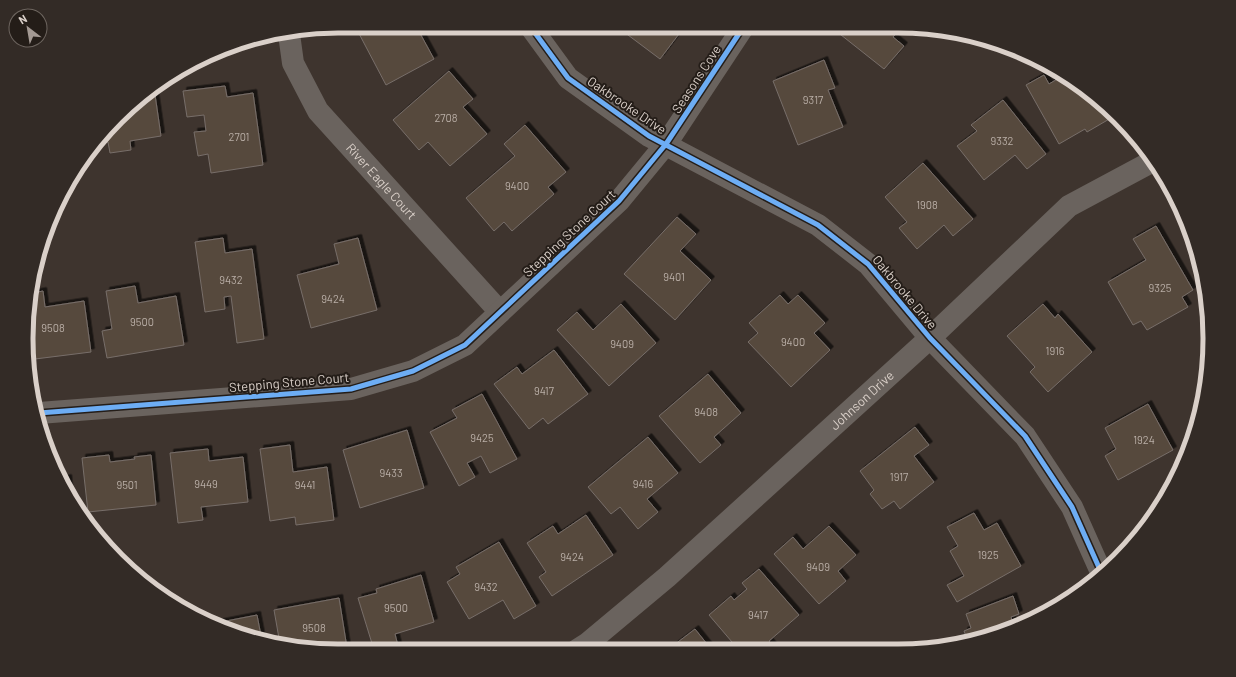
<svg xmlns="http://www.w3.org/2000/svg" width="1236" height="677" viewBox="0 0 1236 677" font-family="Barlow,sans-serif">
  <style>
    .building { fill: #57493e; stroke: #776e69; filter: url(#shadow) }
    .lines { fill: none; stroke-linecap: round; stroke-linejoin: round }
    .street { stroke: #6a635e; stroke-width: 22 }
    .secondary { stroke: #6a635e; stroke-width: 22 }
    .cycleway-casing { stroke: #241d18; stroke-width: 8 }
    .cycleway { stroke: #6dadf4; stroke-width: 5 }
    .labels { text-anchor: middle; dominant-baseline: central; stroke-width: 4; stroke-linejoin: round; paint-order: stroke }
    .number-label { font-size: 11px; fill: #b9aea6 }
    .street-label { font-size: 13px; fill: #dad0c9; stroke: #241d18 }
    .rim { fill: none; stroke: #dad0c9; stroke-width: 5 }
  </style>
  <defs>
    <filter id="shadow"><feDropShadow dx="3.5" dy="-3.5" stdDeviation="0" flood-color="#0009"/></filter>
  </defs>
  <rect width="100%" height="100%" fill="#3e342e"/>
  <g class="building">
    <polygon points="355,26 416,26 434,59 386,85"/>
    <polygon points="616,26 685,26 660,59"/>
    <polygon points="831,27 901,27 893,37 904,46 884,69"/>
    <polygon points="824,60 835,88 828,90 843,127 798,145 773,81"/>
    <polygon points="449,71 473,99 463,107 487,134 450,166 428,142 419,150 393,120"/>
    <polygon points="1044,75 1049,84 1064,75 1103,103 1111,118 1087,132 1085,129 1059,144 1026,85"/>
    <polygon points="225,86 227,97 253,93 263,165 211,173 208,154 198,156 194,132 206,131 204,115 187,117 183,91"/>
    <polygon points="154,88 161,136 130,141 131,150 110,153 108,142 99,144 148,91"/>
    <polygon points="1003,100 1046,154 1027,169 1015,155 984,180 957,146 977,131 971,125"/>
    <polygon points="525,125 566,172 548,187 554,194 512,231 504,222 494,231 466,198 515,156 504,144"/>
    <polygon points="923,163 973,219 953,236 944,225 917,249 899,228 907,222 885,197"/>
    <polygon points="677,217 696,234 680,251 711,280 675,320 624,274"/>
    <polygon points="1156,226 1193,290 1182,297 1188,307 1147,330 1141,321 1133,325 1108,282 1146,260 1133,239"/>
    <polygon points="223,238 225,253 252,249 264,339 237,343 231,296 224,297 225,309 205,312 195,242"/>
    <polygon points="358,238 377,310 311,328 297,275 339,264 334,244"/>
    <polygon points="135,286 138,303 176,296 184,345 107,358 102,331 112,329 106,291"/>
    <polygon points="43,291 45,307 84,301 91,352 27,360 33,293"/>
    <polygon points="780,295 788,304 798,295 825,323 814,333 830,350 791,387 748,342 758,333 749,323"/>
    <polygon points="621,304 656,343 609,386 557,330 577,312 593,330"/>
    <polygon points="1043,304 1055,318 1058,314 1092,352 1048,392 1030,372 1035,367 1007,336"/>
    <polygon points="554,350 588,394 548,424 543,418 529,429 494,384 517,367 522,374"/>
    <polygon points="708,374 741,413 714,437 721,445 700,463 659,416"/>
    <polygon points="482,394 517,459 490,473 481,456 467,463 475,477 459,486 430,432 457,418 452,410"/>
    <polygon points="1148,404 1173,450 1118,480 1105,456 1116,449 1105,428"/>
    <polygon points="915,427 929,445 914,456 934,482 900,509 894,501 882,509 870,494 874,490 860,471"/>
    <polygon points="407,430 424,488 360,508 343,450"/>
    <polygon points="648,437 678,473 647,499 658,512 638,529 620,507 611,514 588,487"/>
    <polygon points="290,445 293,472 327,467 334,520 296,525 295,517 270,521 260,449"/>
    <polygon points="208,449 209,461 243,457 248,502 201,507 203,520 178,523 170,453"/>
    <polygon points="109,455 110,462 135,459 134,457 151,455 156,505 88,512 82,458"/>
    <polygon points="68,478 69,489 63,479"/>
    <polygon points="1159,508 1149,522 1146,514"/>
    <polygon points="974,513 984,530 997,523 1021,566 957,602 947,585 964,576 950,551 958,546 947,527"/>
    <polygon points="586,515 613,555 552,596 539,577 546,572 527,543 553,526 558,534"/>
    <polygon points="829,526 856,555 838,571 846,581 819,604 774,554 793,537 803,549"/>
    <polygon points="499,542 536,606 514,619 503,600 469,619 447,582 460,574 456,567"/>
    <polygon points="759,569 799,615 769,641 774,647 772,649 738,649 709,615 731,596 734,600 747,589 742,583"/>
    <polygon points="421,575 434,622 395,634 399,650 374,650 358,598 377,593 376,589"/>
    <polygon points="1013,596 1019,614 1011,617 1014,626 998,634 968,641 964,631 971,628 966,614"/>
    <polygon points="339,598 347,648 336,650 318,650 280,644 274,610"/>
    <polygon points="257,615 262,641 257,640 216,623"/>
    <polygon points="695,629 711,649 678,649 674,645"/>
  </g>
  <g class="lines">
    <g class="street">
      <path id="s1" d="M 289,34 L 293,63 L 318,111 L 500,312"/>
      <polyline points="39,413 351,389 413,371 465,345 619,201 666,144 744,26"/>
    </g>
    <g class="secondary">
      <polyline points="530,26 568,78 649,136 818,225 868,264 930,338 1025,436 1072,507 1101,572"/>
      <path id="s2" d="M 577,650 L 588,643 L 667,577 L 930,338 L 1069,206 L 1153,161"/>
    </g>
    <g class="cycleway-casing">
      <g id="cycleway">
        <polyline points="530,26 568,78 649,136 818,225 868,264 930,338 1025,436 1072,507 1101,572"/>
        <polyline points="39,413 351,389 413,371 465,345 619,201 666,144 744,26"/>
      </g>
    </g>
    <use href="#cycleway" class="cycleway"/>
  </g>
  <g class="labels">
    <g class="number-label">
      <text x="813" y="99">9317</text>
      <text x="446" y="117">2708</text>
      <text x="239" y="136">2701</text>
      <text x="1002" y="140">9332</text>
      <text x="517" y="185">9400</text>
      <text x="927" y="204">1908</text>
      <text x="674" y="276">9401</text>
      <text x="231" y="279">9432</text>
      <text x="1160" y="287">9325</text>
      <text x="333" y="298">9424</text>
      <text x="142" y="321">9500</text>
      <text x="53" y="327">9508</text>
      <text x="793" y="341">9400</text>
      <text x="622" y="343">9409</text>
      <text x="1055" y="350">1916</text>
      <text x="544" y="390">9417</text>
      <text x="706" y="411">9408</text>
      <text x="482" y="437">9425</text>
      <text x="1144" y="439">1924</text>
      <text x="391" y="472">9433</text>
      <text x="899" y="476">1917</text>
      <text x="206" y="483">9449</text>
      <text x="643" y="483">9416</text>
      <text x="127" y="484">9501</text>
      <text x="305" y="484">9441</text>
      <text x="988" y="554">1925</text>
      <text x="572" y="556">9424</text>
      <text x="818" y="566">9409</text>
      <text x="486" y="586">9432</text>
      <text x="396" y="607">9500</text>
      <text x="758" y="614">9417</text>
      <text x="314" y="627">9508</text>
    </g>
    <g class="street-label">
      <text transform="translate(696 79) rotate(-57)">Seasons Cove</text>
      <text transform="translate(627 105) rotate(34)">Oakbrooke Drive</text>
      <text stroke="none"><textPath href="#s1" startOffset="178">River Eagle Court</textPath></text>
      <text transform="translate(569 233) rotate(-43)">Stepping Stone Court</text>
      <text transform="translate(905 292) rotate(50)">Oakbrooke Drive</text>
      <text transform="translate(289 382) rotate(-5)">Stepping Stone Court</text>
      <text stroke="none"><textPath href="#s2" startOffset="379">Johnson Drive</textPath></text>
    </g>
  </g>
  <path d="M0 0H1236V677H0ZM338 33H898A305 305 0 0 1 1203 338V339A305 305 0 0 1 898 644H338A305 305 0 0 1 33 339V338A305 305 0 0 1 338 33Z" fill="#332b26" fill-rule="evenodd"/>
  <path class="rim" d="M338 33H898A305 305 0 0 1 1203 338V339A305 305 0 0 1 898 644H338A305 305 0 0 1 33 339V338A305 305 0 0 1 338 33Z"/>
  <g transform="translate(28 28) rotate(329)"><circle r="19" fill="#241d18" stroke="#6d655f"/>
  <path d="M0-3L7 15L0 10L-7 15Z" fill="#a39993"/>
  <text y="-6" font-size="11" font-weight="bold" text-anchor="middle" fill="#dad0c9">N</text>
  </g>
</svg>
